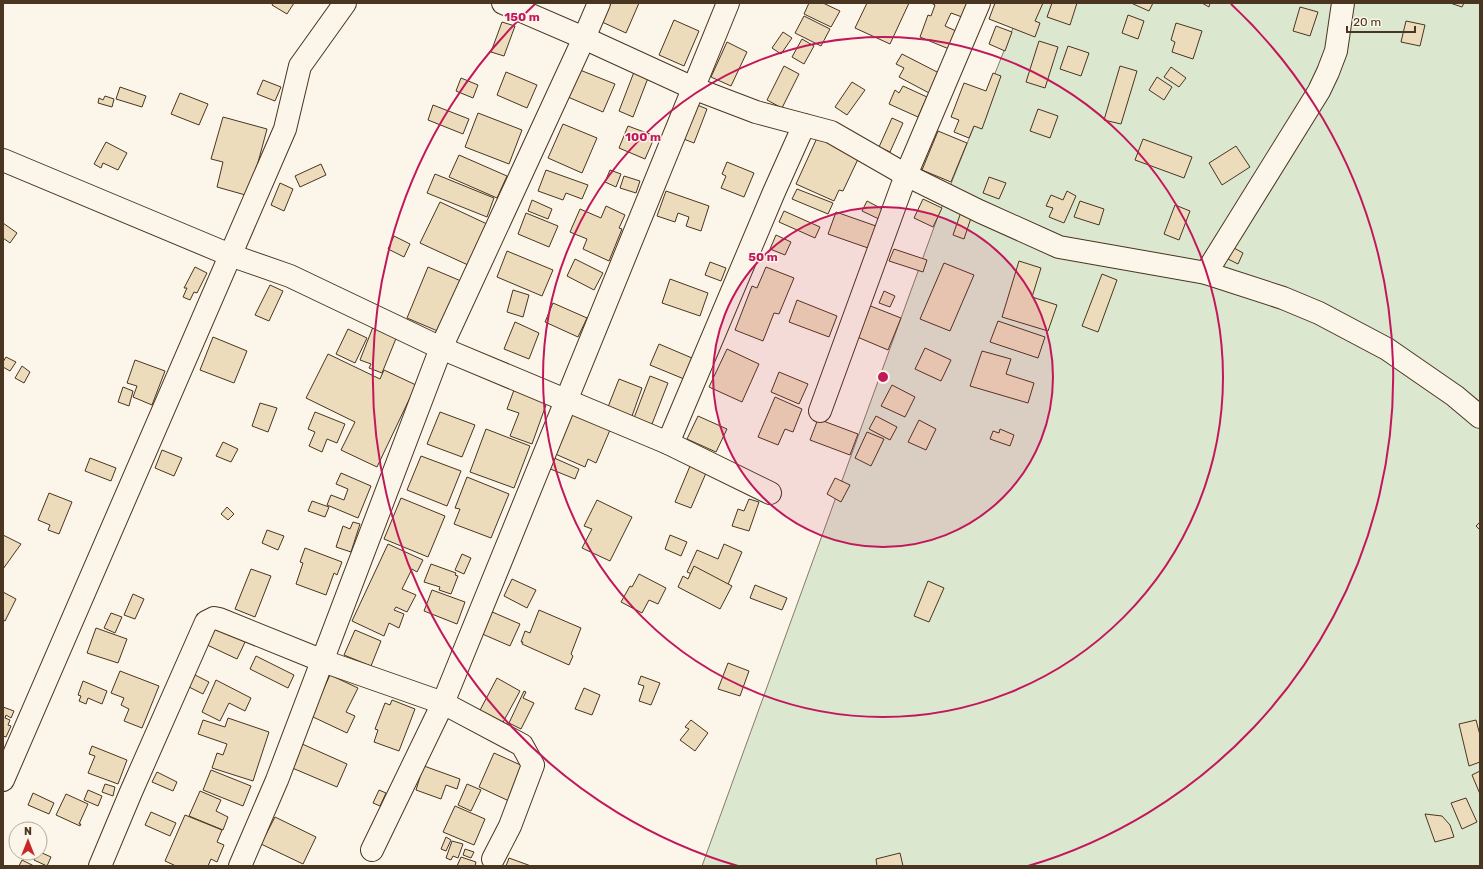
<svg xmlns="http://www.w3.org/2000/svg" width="1483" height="869" viewBox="0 0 1483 869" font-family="Rubik,sans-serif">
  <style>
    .green { fill: #dce7d0; stroke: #887966 }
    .building { fill: #ecdcbc; stroke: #4a3520 }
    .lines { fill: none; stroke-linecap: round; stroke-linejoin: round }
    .minor-casing { stroke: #4a3520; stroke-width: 24 }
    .minor { stroke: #fbf6e9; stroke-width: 22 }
    .ring { fill: none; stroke: #c2185b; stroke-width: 2 }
    .centre { fill: #c2185b; stroke: #fbf6e9; stroke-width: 2 }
    .ring-label { font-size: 12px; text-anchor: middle; font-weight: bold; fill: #c2185b; stroke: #fbf6e9; stroke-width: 3; stroke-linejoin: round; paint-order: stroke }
  </style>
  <rect width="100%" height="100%" fill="#fbf6e9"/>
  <polygon class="green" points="1023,3 1480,3 1480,866 702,866 937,219"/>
  <g class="building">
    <polygon points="273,3 294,3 287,14 272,5"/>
    <polygon points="611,3 639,3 626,33 602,22"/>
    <polygon points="809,3 823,3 840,11 831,27 804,14"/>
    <polygon points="867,3 909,3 890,44 855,28"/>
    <polygon points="931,3 968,3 962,17 951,13 945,26 956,31 949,49 920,37 928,15 931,16 935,5"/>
    <polygon points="995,3 1043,3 1035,21 1040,23 1035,37 989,19"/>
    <polygon points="1052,3 1077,3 1070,25 1047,17"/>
    <polygon points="1131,3 1153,3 1149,11"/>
    <polygon points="1202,3 1210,3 1209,7"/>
    <polygon points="1450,3 1464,3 1462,7"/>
    <polygon points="1300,7 1318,12 1310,36 1293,31"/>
    <polygon points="1128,15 1144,21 1138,39 1122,33"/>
    <polygon points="804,16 830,29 821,46 795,33"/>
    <polygon points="674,20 699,31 684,66 659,55"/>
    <polygon points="1406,21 1425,25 1420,46 1401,42"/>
    <polygon points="502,22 515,26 504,56 491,52"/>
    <polygon points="1176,23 1202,31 1193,59 1172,52 1175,42 1171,40"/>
    <polygon points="996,26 1012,32 1005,51 989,44"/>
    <polygon points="783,32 792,38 781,54 772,48"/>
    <polygon points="802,39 814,46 804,64 792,57"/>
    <polygon points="1039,41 1058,47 1045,88 1026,82"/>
    <polygon points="727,42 747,52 731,86 711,77"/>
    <polygon points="1068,46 1089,53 1081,76 1060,69"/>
    <polygon points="902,54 941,74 931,94 899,77 904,68 896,64"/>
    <polygon points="784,66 799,74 782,108 767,100"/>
    <polygon points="1120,66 1137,71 1121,124 1104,120"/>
    <polygon points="1171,67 1186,78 1179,87 1164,77"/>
    <polygon points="580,70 615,84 603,112 568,97"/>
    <polygon points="506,72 537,85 527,108 497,95"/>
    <polygon points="634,72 648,78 633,117 619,111"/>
    <polygon points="993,73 1001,76 982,129 974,126 969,138 954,132 959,120 951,117 964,83 986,91"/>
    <polygon points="1157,77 1172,87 1164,100 1149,90"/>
    <polygon points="461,78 478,85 473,98 456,91"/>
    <polygon points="263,80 281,87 275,101 257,94"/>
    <polygon points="852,82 865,90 847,115 835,107"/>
    <polygon points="903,86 927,97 918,117 889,104 895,90 899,93"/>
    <polygon points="120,87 146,96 142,107 116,99"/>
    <polygon points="180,93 208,104 199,125 171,114"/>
    <polygon points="105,96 114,99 112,107 98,103 99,98 103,100"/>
    <polygon points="695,104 707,109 694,143 681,138"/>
    <polygon points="433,105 469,119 463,134 428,120"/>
    <polygon points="1038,109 1058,116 1050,138 1030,131"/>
    <polygon points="478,113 522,130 509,164 465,147"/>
    <polygon points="223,117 267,129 249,196 217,187 223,162 211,159"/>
    <polygon points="892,118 903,123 890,152 879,147"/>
    <polygon points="563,124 597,138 582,173 548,158"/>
    <polygon points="628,126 655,136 645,159 619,148"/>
    <polygon points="938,131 967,143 951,182 922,170"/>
    <polygon points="817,138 859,157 843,191 839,190 834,201 796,184"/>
    <polygon points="1143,139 1192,157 1184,178 1135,160"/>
    <polygon points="106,142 127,153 118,170 103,163 101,168 94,164"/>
    <polygon points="1236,146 1250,167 1222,185 1209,163"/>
    <polygon points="459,155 507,176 497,198 449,177"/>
    <polygon points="727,162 754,173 744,197 721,188 726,176 722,174"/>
    <polygon points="321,164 326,175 300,187 295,176"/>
    <polygon points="546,170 588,185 582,199 566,193 563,200 538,191"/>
    <polygon points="610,170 621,174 616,187 605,182"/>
    <polygon points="435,174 494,198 487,217 427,193"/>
    <polygon points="624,176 640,181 636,193 620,188"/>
    <polygon points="989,177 1006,183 999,199 983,193"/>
    <polygon points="280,183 293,189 284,211 271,205"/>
    <polygon points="797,189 833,203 828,214 792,199"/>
    <polygon points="666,191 709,206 701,231 686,226 689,217 678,213 675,222 657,216"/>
    <polygon points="1067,191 1076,196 1064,223 1049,217 1053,208 1046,206 1051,195 1063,200"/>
    <polygon points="923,199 942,208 933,227 914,218"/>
    <polygon points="532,200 552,209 548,219 528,211"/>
    <polygon points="867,201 886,211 881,220 862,211"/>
    <polygon points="1080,201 1104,209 1099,225 1074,217"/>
    <polygon points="440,202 487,224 468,265 420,243"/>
    <polygon points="1175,205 1190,211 1179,240 1164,234"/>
    <polygon points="606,206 625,215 619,228 622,229 609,261 583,249 587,239 570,232 580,209 601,218"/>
    <polygon points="784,211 820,227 815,238 779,222"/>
    <polygon points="836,212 876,226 868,248 828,234"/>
    <polygon points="961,212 972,215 964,239 953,235"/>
    <polygon points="526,213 558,226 549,247 518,234"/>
    <polygon points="3,223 17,233 10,243 3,238"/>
    <polygon points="776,235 791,242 785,255 770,249"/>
    <polygon points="394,236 410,244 404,257 388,249"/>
    <polygon points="1234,248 1243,253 1238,264 1228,259"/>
    <polygon points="894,249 927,260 923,272 889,261"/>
    <polygon points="507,251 553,270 542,296 497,277"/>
    <polygon points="575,259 603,273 594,290 567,276"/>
    <polygon points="1019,261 1041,268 1032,297 1057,305 1048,331 1002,317"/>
    <polygon points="710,262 726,268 721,281 705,275"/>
    <polygon points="944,263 974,275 950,331 920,319"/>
    <polygon points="195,267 207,273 197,293 194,292 190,300 183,297 187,288 184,288"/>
    <polygon points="428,267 461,281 440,332 407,318"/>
    <polygon points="766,267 794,278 779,314 774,313 763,341 735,330 752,286 757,288"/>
    <polygon points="1102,274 1117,280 1098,332 1082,326"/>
    <polygon points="670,279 708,293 700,316 662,303"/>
    <polygon points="270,285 283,291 269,321 255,315"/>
    <polygon points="513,290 529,295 523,317 507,312"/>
    <polygon points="884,291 895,296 890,307 879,303"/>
    <polygon points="797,300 837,316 829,337 789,322"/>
    <polygon points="553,303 587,318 578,337 545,322"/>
    <polygon points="868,305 901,318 888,350 855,336"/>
    <polygon points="998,321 1045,337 1038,358 990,342"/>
    <polygon points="515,322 539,333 529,359 504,349"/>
    <polygon points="373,327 397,336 382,373 369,368 371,364 360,360"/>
    <polygon points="348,329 367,338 355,363 336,354"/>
    <polygon points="213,337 247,351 234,383 200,370"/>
    <polygon points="659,344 692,358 684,379 650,365"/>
    <polygon points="925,348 951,360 941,381 915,369"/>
    <polygon points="727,349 759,364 742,402 709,387"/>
    <polygon points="982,351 1011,359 1006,374 1034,383 1028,403 970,386"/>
    <polygon points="328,354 380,379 384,370 416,385 377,467 341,450 355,422 306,398"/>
    <polygon points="6,357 16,362 10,371 3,367 3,362"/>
    <polygon points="135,360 165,371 152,405 133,397 137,386 127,383"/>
    <polygon points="22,366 30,372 24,383 15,378"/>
    <polygon points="779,372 808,384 799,404 771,392"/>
    <polygon points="650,376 668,383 652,424 634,418"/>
    <polygon points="619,379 642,388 632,416 608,407"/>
    <polygon points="892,385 915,397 905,417 881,406"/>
    <polygon points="123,387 133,391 129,406 118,402"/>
    <polygon points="514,390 547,402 532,444 510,436 519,413 507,409"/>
    <polygon points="775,397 802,409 793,432 785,429 778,445 758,437"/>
    <polygon points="260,403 277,408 268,432 252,426"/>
    <polygon points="315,412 345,424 337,443 327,439 322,452 309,446 315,432 308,429"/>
    <polygon points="440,412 475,425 462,457 427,444"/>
    <polygon points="571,413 610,430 596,463 588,459 585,467 553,453"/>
    <polygon points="698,416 727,429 716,452 687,439"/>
    <polygon points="876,416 897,427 890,440 869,429"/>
    <polygon points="818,419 858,434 850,455 810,440"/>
    <polygon points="919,420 936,429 926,450 908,442"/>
    <polygon points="486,429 530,446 514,488 470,472"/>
    <polygon points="1000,429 1014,435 1010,446 990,439 993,431 999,433"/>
    <polygon points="867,432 884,439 871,466 855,458"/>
    <polygon points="223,442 238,449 231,462 216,456"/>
    <polygon points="162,450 182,458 174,476 155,468"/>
    <polygon points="421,456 461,471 447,506 407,490"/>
    <polygon points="552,457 579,469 575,479 548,468"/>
    <polygon points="90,458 116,468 111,481 85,471"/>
    <polygon points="690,466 706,473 691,508 675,502"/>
    <polygon points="341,473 371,486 358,518 327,505 331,495 344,500 348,489 336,484"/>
    <polygon points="467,477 509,494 491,538 454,524 460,509 455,508"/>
    <polygon points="835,478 850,485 841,502 827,494"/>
    <polygon points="49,493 72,502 59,534 48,530 50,525 38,520"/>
    <polygon points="401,498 445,516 428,557 384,539"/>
    <polygon points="749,499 759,502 749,531 732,526 738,509 744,511"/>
    <polygon points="597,500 632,517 610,561 582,548 592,529 584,526"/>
    <polygon points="312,501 329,507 325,517 308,511"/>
    <polygon points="227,507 234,514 228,520 221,514"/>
    <polygon points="353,522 360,524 351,552 336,547 343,526 350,529"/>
    <polygon points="1480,522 1480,530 1476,526"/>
    <polygon points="267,530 284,536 278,550 262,543"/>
    <polygon points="3,535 21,544 3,569"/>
    <polygon points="670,535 687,542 681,556 665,549"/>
    <polygon points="388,544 423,560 417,572 412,569 402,589 416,595 407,612 396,607 394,610 404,614 399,628 389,623 384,636 352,621"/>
    <polygon points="724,544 742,552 726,589 687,572 697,550 718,559"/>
    <polygon points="305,548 342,562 337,575 334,573 326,595 296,584 303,563 300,562"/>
    <polygon points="462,554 471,558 464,574 455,570"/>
    <polygon points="431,564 456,573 455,575 458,576 451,594 439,590 440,587 424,582"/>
    <polygon points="694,566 732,586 720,609 678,587 683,576 688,579"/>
    <polygon points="251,569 271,576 255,617 235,609"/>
    <polygon points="639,574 666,588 658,604 649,600 642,613 621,602 630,586 632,587"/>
    <polygon points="512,579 536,590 527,608 504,596"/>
    <polygon points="928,581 944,588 929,622 914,616"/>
    <polygon points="755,585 787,598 782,610 750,598"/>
    <polygon points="432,590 465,602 457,624 424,611"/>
    <polygon points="3,592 16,599 5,621 3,620"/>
    <polygon points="133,594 144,599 135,619 124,615"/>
    <polygon points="539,610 581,628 571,654 573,656 569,665 522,644 523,642 521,642 525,631 530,633"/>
    <polygon points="490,611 520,624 510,646 480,633"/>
    <polygon points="111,613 122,617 115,633 104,628"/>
    <polygon points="213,622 247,638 237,659 203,643"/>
    <polygon points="96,628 127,639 118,663 87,653"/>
    <polygon points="355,630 381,641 371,666 344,655"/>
    <polygon points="256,656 294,675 288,688 250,669"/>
    <polygon points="728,663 749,671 740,696 718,689"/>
    <polygon points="120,671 159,686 142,728 124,721 129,709 121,705 124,698 111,693"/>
    <polygon points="193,674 209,682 203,694 187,686"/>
    <polygon points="330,675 358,688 346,712 355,716 347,733 311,716"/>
    <polygon points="641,676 660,683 651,705 639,701 644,686 638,684"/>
    <polygon points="497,678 520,691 501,726 478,714"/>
    <polygon points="216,680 251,698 245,711 229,703 220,721 202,712"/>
    <polygon points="83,681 107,691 102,704 88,698 86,704 79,701 81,696 78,695"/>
    <polygon points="584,688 600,695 592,715 575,709"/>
    <polygon points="524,691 526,692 523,698 534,703 521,729 509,723"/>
    <polygon points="392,700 415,709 399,751 374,742 378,730 375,729 385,703 390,705"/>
    <polygon points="3,707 14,711 11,718 6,715 5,718 10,720 8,725 11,726 6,737 3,736"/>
    <polygon points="228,718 269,732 253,781 212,768 217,753 223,755 227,744 198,734 203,720 225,727"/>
    <polygon points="691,720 708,733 695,751 680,740 689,729 685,727"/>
    <polygon points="1476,720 1480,735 1480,762 1469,766 1459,724"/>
    <polygon points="300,743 347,764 337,787 290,767"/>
    <polygon points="92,746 127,760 118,784 88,773 95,756 89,754"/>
    <polygon points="494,753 525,767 509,801 479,787"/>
    <polygon points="424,766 460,779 457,789 446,785 441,799 416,790 420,777 416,776"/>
    <polygon points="211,770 251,786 243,806 203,790"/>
    <polygon points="1480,771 1480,794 1472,775"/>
    <polygon points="157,772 177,782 173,791 152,782"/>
    <polygon points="105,784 115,787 113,796 102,792"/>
    <polygon points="467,784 481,790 471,811 458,805"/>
    <polygon points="88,790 102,796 98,806 84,800"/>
    <polygon points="379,790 386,793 380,806 373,803"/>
    <polygon points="200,791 221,800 216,811 228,817 223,830 189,816"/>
    <polygon points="33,793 54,803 49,814 28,805"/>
    <polygon points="66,794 88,804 79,824 81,824 80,826 56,815"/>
    <polygon points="1466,798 1477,822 1462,829 1451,803"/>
    <polygon points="455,806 485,819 474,845 443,832"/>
    <polygon points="151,812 176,823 170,836 145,825"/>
    <polygon points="1425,814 1442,816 1450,825 1454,837 1435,842"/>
    <polygon points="185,815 222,830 217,842 224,845 217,862 211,859 208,866 176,866 165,861"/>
    <polygon points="275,817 316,837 303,864 261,844"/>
    <polygon points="446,837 451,840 446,851 441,849"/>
    <polygon points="452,841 463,844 458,858 453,856 451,860 446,858"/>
    <polygon points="465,849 474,852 471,858 463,855"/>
    <polygon points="40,852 51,857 47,866 34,860 37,853 40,853"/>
    <polygon points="900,853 903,866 877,866 876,859"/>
    <polygon points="461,857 476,862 475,866 457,866"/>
    <polygon points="509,858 531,866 506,866"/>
    <polygon points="22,860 34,866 19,866"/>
  </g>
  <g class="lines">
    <g class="minor-casing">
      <g id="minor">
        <polyline points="503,3 584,38 693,88 756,112 831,132 906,175 979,211 1059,247 1206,273 1283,298 1319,313 1387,349 1455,396 1480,417"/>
        <polyline points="3,160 230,255 290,276 441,348 668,443 770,493"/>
        <polyline points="1206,273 1319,91 1328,72 1336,51 1343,3"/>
        <polyline points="820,411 906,175 979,3"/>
        <polyline points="668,443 774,192 804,125"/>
        <polyline points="3,780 285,129 300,66 345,3"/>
        <polyline points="372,850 443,703 728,3"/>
        <polyline points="100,866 131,792 206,622 214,618 219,619 323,661 443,703 522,745 533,765 510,826 493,859"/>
        <polyline points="240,866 277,780 441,348 584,38 599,3"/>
      </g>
    </g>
    <use href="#minor" class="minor"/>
  </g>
  <circle cx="883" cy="377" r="170" fill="#c2185b" fill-opacity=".12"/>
  <g class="ring">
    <circle cx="883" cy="377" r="170"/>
    <circle cx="883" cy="377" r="340"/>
    <path d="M738 866A510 510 0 0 1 535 4M1231 4A510 510 0 0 1 1028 866"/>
  </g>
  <circle cx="883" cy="377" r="6" class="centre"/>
  <g class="ring-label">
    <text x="522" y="21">150 m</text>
    <text x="643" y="141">100 m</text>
    <text x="763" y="261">50 m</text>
  </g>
  <rect width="1483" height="869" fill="none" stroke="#4a3520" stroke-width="8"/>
  <g transform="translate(28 841)"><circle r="19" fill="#fbf6e9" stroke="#b4a999"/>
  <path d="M0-3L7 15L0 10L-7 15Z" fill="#c62828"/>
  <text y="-6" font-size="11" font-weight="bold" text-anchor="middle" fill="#4a3520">N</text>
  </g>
  <path d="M1347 26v6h68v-6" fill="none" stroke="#4a3520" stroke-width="2"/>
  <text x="1353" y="26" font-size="12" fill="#4a3520" stroke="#fbf6e9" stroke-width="3" paint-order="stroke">20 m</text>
</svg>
